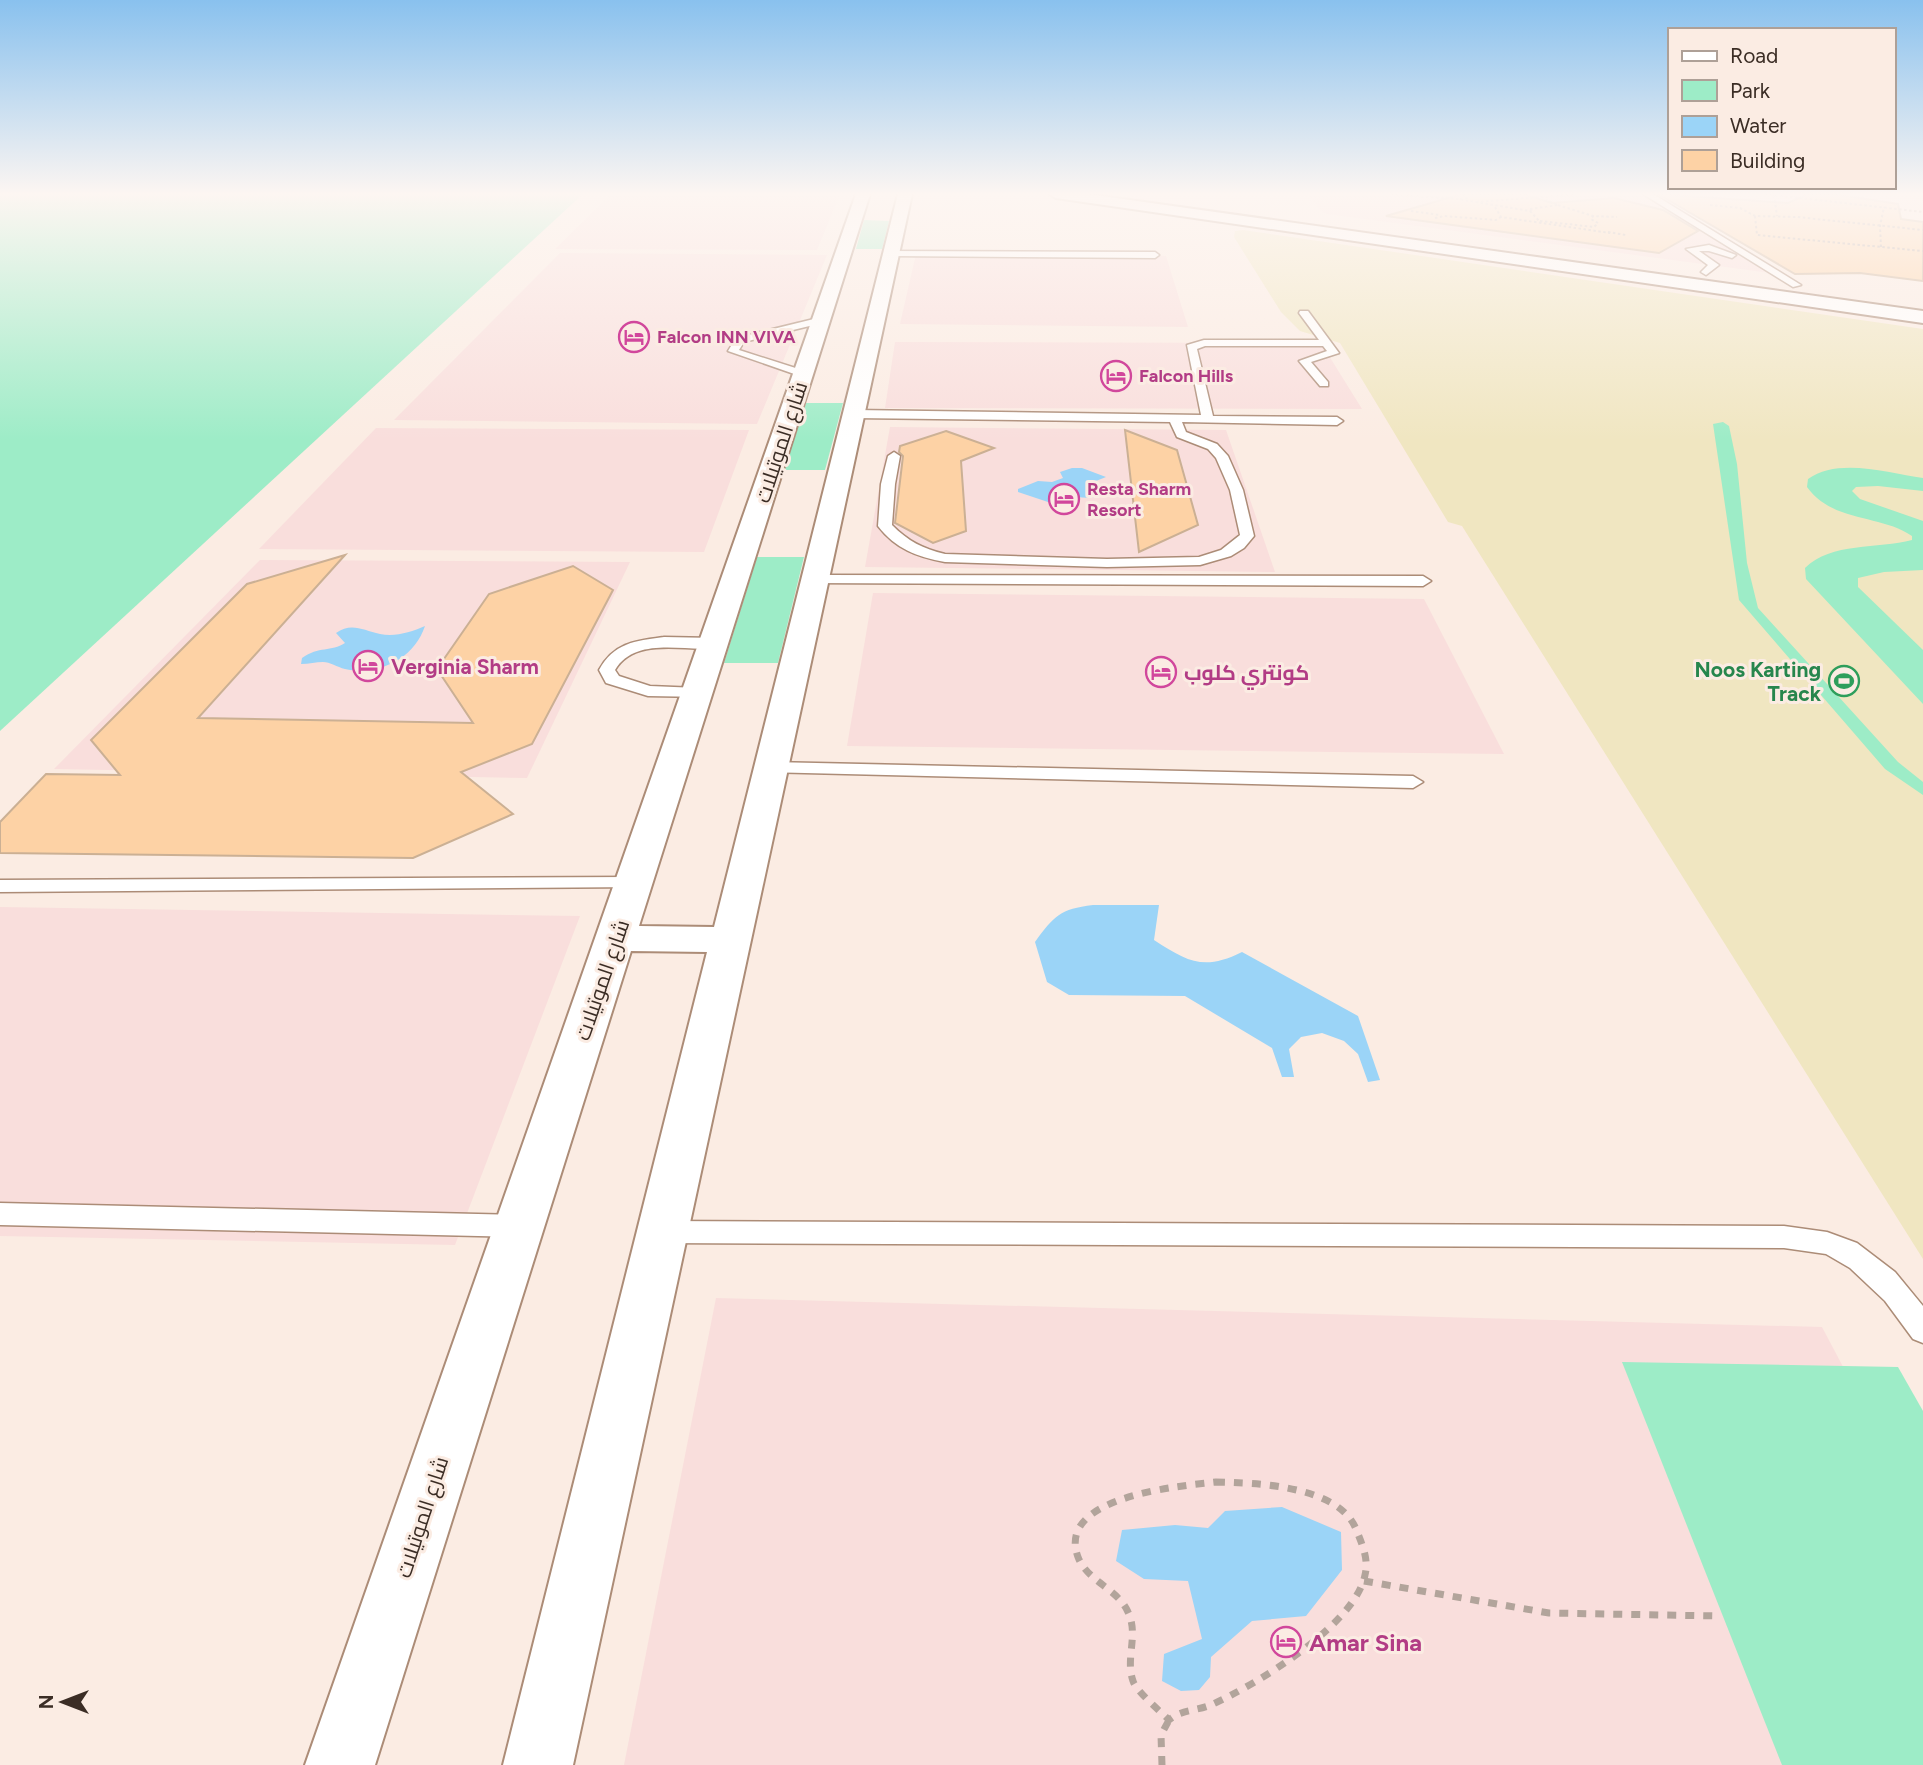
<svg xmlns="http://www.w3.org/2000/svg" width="1923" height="1765" viewBox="0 0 1923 1765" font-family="Figtree,Cairo,sans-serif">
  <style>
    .commercial { fill: #f9dedc }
    .green { fill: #9decc7 }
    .sand { fill: #f0e6c1 }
    .water { fill: #9bd4f7 }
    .building { fill: #fdd2a5; stroke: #cbb094; stroke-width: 2 }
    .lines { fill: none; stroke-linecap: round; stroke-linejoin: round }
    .lane-casing { stroke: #ac8c77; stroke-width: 3 }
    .secondary-casing { stroke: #ac8c77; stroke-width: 4 }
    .path-far2 { stroke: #b2a49b; stroke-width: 2; stroke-dasharray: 2.5 2.5; stroke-linecap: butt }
    .path-far1 { stroke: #b2a49b; stroke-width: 3.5; stroke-dasharray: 3.5 3.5; stroke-linecap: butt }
    .path { stroke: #b2a49b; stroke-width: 7; stroke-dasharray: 9 9; stroke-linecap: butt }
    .lane { fill: #fff; fill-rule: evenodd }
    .secondary { fill: #fff; fill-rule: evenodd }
    .labels { text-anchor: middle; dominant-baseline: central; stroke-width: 6; stroke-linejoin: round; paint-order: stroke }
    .far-hotel-label { font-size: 18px; font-weight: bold; fill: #b23c85; stroke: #fbece3; text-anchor: start }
    .street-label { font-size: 21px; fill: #3b2d25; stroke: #fbece3 }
    .hotel-label { font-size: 21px; font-weight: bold; fill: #b23c85; stroke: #fbece3; text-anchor: start }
    .leisure-label { font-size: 21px; font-weight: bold; fill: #27864d; stroke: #fbece3; text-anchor: end }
    .near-hotel-label { font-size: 24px; font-weight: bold; fill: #b23c85; stroke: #fbece3; text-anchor: start }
  </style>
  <rect width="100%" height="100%" fill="#fbece3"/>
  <g class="commercial">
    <polygon points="611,194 840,194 817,250 555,249"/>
    <polygon points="1308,194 1651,194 1785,275 1327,214 1320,210"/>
    <polygon points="560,253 827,255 757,424 394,420"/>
    <polygon points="916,254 1166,256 1188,327 900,324"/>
    <polygon points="895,342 1321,343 1362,409 885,408"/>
    <polygon points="890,427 1226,430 1275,572 865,567"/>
    <polygon points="376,428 749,430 704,552 259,549"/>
    <polygon points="260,560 630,562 527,778 54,769"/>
    <polygon points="873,593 1424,599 1504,754 847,746"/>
    <polygon points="0,907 580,916 455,1245 0,1236"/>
    <polygon points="716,1298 1822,1327 1923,1518 1923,1765 624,1765"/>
  </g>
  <g class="green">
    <polygon points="0,194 583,194 0,731"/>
    <polygon points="864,220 889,221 882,249 856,249"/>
    <polygon points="1923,389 1923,832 1695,591 1686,414"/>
    <polygon points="806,403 843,403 825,470 784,470"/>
    <polygon points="757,557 804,557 778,663 724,663"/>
    <polygon points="1622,1362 1898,1367 1923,1411 1923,1765 1782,1765"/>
  </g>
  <g class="sand">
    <path d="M 1243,230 L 1923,329 L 1923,478 C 1889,473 1838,457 1808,479 L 1807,487 C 1833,523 1880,514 1912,536 L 1912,540 C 1878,549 1831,542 1805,568 L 1806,579 L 1923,704 L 1923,782 L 1898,762 L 1758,608 L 1747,563 L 1737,464 L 1729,426 L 1723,422 L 1713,424 L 1739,600 L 1885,769 L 1923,795 L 1923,1259 L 1462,526 L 1448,522 L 1340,343 L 1300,331 L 1281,312 L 1234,237 L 1235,231 Z"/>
    <polygon points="1878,486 1923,491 1923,521 1860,499 1852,491 1856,487"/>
    <polygon points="1923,570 1923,650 1858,587 1858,578 1884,572"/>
  </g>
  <g class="water">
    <path d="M 1072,468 L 1082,468 L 1106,477 L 1096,481 L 1107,491 C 1094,502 1080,496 1065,496 C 1060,495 1053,499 1048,502 L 1018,492 L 1018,489 L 1038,481 L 1052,482 L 1063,478 L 1060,472 Z"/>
    <path d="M 425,626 C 414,659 379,676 345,669 C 337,667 330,662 323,662 C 316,662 309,664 301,664 L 302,658 C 319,646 331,652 345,643 L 336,633 C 351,622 363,630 380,634 C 396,637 411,632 425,626 Z"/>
    <path d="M 1093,905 L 1159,905 L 1154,940 C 1188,962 1204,971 1242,952 L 1358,1016 L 1380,1080 L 1368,1082 L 1358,1054 L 1344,1041 L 1322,1033 L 1301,1037 L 1289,1049 L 1294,1077 L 1282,1077 L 1272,1048 L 1185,996 L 1069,995 L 1047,982 L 1035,942 C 1054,916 1060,909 1093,905 Z"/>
    <polygon points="1282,1507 1341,1532 1342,1570 1306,1616 1252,1621 1211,1657 1210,1677 1199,1690 1181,1691 1162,1681 1164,1654 1202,1639 1188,1581 1144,1579 1116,1561 1122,1530 1175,1525 1208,1528 1225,1511"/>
  </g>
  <g class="building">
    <polygon points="1462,194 1523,194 1552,203 1614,198 1663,210 1698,231 1659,253 1386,216"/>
    <polygon points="1658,194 1788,203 1808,194 1833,194 1898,204 1901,219 1923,222 1923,281 1860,273 1795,274"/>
    <polygon points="1125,430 1177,450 1198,525 1139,552"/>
    <polygon points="946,431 994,448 961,461 966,531 933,543 895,523 903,456 899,452 900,446"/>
    <polygon points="345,555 198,718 473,723 437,669 489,594 573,566 613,590 532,744 461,772 513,814 413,858 0,853 0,822 46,774 120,775 91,740 247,584"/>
  </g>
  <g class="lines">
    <g class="lane-casing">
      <g id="lane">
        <polygon points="1643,194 1653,194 1801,285 1793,287"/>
        <polygon points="1709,245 1736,255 1732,258 1709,251 1699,251 1719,265 1706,275 1701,272 1708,265 1686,249"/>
        <polygon points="888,251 1155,252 1159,255 1155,258 891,256 887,253"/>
        <path d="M 1300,311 L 1308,311 L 1339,353 L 1311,362 L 1328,382 L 1328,386 L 1320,386 L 1299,361 L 1327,351 L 1323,346 L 1205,346 L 1197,349 L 1213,416 L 1337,417 L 1343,421 L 1337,425 L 1182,422 L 1186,432 L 1217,444 L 1228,456 L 1243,490 L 1254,536 L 1244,548 L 1231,556 L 1200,565 L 1107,567 L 945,562 C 917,557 896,549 878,526 L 881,484 L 888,456 L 894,452 L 900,456 L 895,484 L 892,525 C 908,541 923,549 945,554 L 1107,559 L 1199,557 L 1221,550 L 1240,535 L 1230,490 L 1216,458 L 1208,449 L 1177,437 L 1170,422 L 854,418 L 848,414 L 854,410 L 1201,415 L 1187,345 L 1204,340 L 1319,340 L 1299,313 Z"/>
        <polygon points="822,317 827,320 826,322 744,342 739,350 808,372 808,376 800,376 728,351 736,338"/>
        <polygon points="815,575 1423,576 1431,581 1423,586 810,583 807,580 810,577"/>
        <path d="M 664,637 L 715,638 L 723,643 C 707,660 639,629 615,670 L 619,676 L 650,686 L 698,688 L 704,689 L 707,693 L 704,697 L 648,696 L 606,683 L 599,670 C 614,643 634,641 664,637 Z"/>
        <polygon points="771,762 1413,776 1423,782 1413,788 764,772 762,768 764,764"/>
        <polygon points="634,877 641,879 645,883 641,887 0,892 0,880"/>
        <polygon points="0,1203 519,1215 529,1218 533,1226 529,1234 519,1237 0,1225"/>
        <polygon points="662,1221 1784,1226 1827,1232 1857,1243 1895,1272 1923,1306 1923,1343 1913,1339 1885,1301 1850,1268 1826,1254 1784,1248 662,1243 652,1240 648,1232 652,1224"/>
      </g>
    </g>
    <g class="secondary-casing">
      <g id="secondary">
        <polygon points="856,194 870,194 639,926 714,927 898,194 912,194 573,1765 503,1765 707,952 631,951 375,1765 305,1765"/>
        <polygon points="1049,194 1087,194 1923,311 1923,323 1056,198"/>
      </g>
    </g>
    <g class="path-far2">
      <polyline points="1386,194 1458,199 1530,211 1533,208"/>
      <polyline points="1765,194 1923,212"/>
      <polyline points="1774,195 1777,216"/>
      <polyline points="1460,199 1467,198 1462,194"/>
      <polyline points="1476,202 1580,194"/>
      <polyline points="1558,205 1593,216 1617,217"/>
      <polyline points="1710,205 1740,208 1755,216 1797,217 1923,230"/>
      <polyline points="1495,207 1501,217 1610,233"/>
      <polyline points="1530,209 1558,205 1546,200"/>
      <polyline points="1411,211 1440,215"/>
      <polyline points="1530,211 1541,223"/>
      <polyline points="1755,216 1757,235 1923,251"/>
      <polyline points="1435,218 1444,216 1496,220 1501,217"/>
      <polyline points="1540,221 1594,227 1598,223 1591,219 1593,216"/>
      <polyline points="1608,232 1626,235"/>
      <polyline points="1881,247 1880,226 1884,207"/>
    </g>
    <polyline class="path-far1" points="1087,485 1100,484"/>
    <g class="path">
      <path d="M 1216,1482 C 1255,1483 1338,1485 1356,1529 C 1362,1544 1369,1559 1365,1575 C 1355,1625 1257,1684 1213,1704 C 1199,1711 1181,1709 1169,1720 C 1160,1711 1136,1691 1133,1681 C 1125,1658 1139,1635 1128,1612 C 1118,1589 1087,1581 1078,1557 C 1055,1496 1181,1486 1216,1482 Z"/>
      <polyline points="1364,1581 1549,1613 1720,1616"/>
      <polyline points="1162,1765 1161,1735 1169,1720"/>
    </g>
    <use href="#lane" class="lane"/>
    <use href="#secondary" class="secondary"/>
  </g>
  <linearGradient id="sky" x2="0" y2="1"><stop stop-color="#89c1ee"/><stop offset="0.44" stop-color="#fdf6f2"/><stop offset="1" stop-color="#fdf6f2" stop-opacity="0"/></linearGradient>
  <rect width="1923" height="441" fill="url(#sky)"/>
  <defs>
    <g id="hotel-ring" transform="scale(1.575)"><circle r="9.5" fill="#fbece3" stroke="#d1479c" stroke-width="1.5"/><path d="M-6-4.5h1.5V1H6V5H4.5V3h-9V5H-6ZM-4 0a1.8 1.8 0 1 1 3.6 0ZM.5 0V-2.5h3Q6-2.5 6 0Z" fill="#d1479c"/></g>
    <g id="stadium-ring" transform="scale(1.575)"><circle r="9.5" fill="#fbece3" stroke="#2e9e5b" stroke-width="1.5"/><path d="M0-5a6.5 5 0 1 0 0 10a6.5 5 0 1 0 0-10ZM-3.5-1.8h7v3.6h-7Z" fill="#2e9e5b"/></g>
  </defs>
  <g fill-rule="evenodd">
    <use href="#hotel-ring" x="634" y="337"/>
    <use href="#hotel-ring" x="1116" y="376"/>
    <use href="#hotel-ring" x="1064" y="499"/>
    <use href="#hotel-ring" x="368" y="666"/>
    <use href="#hotel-ring" x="1161" y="672"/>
    <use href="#stadium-ring" x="1844" y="681"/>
    <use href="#hotel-ring" x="1286" y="1642"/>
  </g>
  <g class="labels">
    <g class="far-hotel-label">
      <text x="657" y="337">Falcon INN VIVA</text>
      <text x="1139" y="376">Falcon Hills</text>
      <text x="1087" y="489">Resta Sharm<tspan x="1087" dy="21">Resort</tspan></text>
    </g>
    <g class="street-label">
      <text transform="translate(781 442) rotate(-72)">شارع الموتيلات</text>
      <text transform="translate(602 980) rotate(-71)">شارع الموتيلات</text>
      <text transform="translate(422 1517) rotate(-72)">شارع الموتيلات</text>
    </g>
    <g class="hotel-label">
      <text x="391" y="666">Verginia Sharm</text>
      <text x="1184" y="672">كونتري كلوب</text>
    </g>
    <g class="leisure-label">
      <text x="1821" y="669">Noos Karting<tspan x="1821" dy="24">Track</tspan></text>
    </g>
    <g class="near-hotel-label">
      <text x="1309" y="1642">Amar Sina</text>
    </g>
  </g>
  <rect x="1668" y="28" width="228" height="161" fill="#fbece3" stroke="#aea097" stroke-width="2"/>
  <rect x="1682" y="51" width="35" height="10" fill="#ffffff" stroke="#aea097" stroke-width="2"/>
  <text x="1730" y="63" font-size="21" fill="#3b2d25">Road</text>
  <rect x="1682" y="80" width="35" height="21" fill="#9decc7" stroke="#aea097" stroke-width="2"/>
  <text x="1730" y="98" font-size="21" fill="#3b2d25">Park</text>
  <rect x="1682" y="116" width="35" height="21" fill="#9bd4f7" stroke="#aea097" stroke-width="2"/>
  <text x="1730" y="133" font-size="21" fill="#3b2d25">Water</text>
  <rect x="1682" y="150" width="35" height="21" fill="#fdd2a5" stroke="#aea097" stroke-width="2"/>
  <text x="1730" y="168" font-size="21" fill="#3b2d25">Building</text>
  <g transform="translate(63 1702) rotate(270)" stroke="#fbece3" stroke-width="5" paint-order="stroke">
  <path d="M0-5L12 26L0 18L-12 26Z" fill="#3b2d25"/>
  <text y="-10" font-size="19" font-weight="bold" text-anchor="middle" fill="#3b2d25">N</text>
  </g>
</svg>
